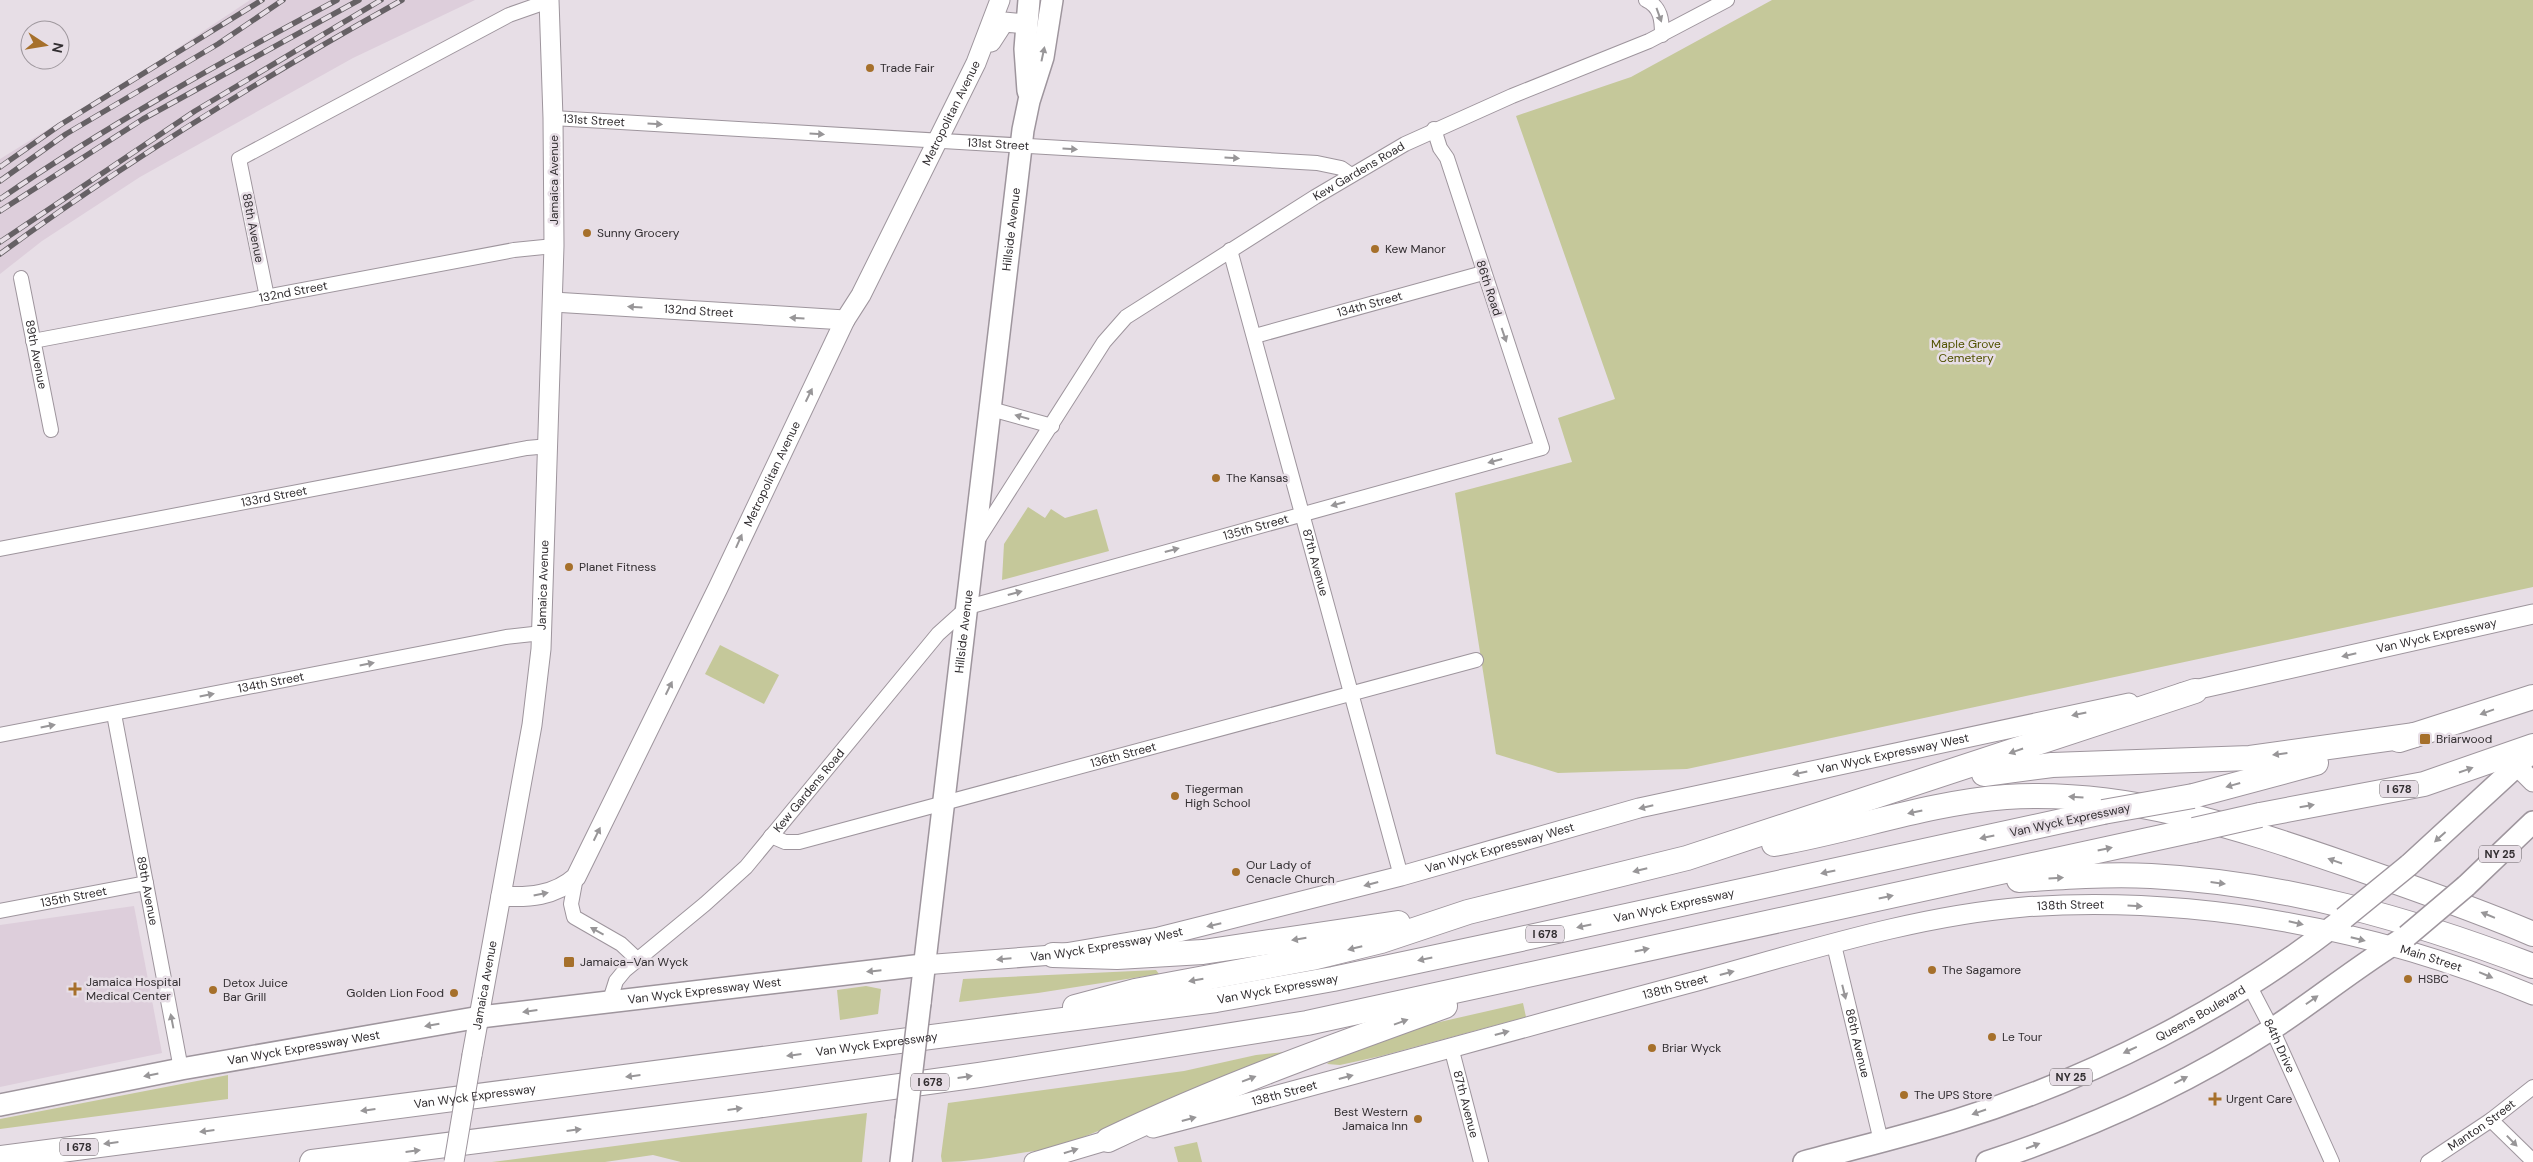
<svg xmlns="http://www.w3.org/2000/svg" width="2533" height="1162" viewBox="0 0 2533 1162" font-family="'DM Sans',sans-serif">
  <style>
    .built { fill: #ddcedb }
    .green { fill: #c5c89a }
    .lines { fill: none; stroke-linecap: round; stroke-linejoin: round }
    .minor-casing { stroke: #9e959d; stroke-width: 16 }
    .secondary-casing { stroke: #9e959d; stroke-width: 21 }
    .primary-casing { stroke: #9e959d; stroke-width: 24 }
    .motorway-casing { stroke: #9e959d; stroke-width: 26 }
    .minor { stroke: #fff; stroke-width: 14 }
    .secondary { stroke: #fff; stroke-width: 19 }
    .primary { stroke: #fff; stroke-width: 21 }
    .motorway { stroke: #fff; stroke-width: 24 }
    .rail-casing { stroke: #666165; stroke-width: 5.5 }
    .rail { stroke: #e7dee6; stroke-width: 4; stroke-dasharray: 11; stroke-linecap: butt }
    .secondary-bridge-casing { stroke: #9e959d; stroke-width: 21; stroke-linecap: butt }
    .primary-bridge-casing { stroke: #9e959d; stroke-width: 24; stroke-linecap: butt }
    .motorway-bridge-casing { stroke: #9e959d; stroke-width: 26; stroke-linecap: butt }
    .secondary-bridge { stroke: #fff; stroke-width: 19 }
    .primary-bridge { stroke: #fff; stroke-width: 21 }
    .motorway-bridge { stroke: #fff; stroke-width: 24 }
    .oneway { fill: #989698 }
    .poi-dot { fill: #a6702b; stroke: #e7dee6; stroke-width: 2 }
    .labels { text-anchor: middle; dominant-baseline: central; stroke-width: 5; stroke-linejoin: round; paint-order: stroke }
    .shield { fill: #e7dee6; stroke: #686367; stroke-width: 1 }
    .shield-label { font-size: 11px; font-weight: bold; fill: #322e31 }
    .poi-label { font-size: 12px; fill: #322e31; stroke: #e7dee6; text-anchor: start }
    .street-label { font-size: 12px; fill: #322e31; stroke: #e7dee6 }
    .park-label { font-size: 12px; fill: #515201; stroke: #e7dee6 }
  </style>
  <rect width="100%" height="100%" fill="#e7dee6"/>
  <g class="built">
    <polygon points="250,0 475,0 353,58 140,177 42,241 0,274 0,159 160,60"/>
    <polygon points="134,906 162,1053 0,1087 0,925"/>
  </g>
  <g class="green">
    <polygon points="1772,0 2533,0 2533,587 1687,769 1558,773 1496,754 1455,493 1572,462 1558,418 1615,399 1516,116 1631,77"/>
    <polygon points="1028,507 1045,518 1051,509 1065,518 1097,509 1109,551 1002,580 1004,544"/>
    <polygon points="720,645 779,675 764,704 705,674"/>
    <polygon points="1156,970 1159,974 1038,993 959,1002 963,979"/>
    <polygon points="866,986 881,989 878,1014 840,1020 837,990"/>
    <polygon points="1523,1003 1526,1017 1381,1056 1340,1065 1327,1064 1331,1060 1409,1029"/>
    <path d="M 1295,1051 L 1054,1149 C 1016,1152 980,1162 942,1162 L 941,1156 L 948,1103 L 1184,1071 L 1256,1055 Z"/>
    <polygon points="228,1075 228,1099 0,1129 0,1119"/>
    <polygon points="867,1113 862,1162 681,1162 653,1155 605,1162 492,1162"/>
    <polygon points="1197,1142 1202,1162 1178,1162 1174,1147"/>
  </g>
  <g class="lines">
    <g class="minor-casing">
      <g id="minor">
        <path d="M 1646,0 C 1661,7 1662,20 1662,35"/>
        <path id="s1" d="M 553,118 L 1317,163 L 1341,168 L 1351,175"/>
        <path id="s2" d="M 1230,250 L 1401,876"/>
        <path id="s3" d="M 21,278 L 51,430"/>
        <polyline points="267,297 239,159 509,15 549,1"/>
        <path id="s4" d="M 1255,336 L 1483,273"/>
        <path id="s5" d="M 33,341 L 514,250 L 554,246"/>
        <polyline points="991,409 1052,426"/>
        <path id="s6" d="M 977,541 L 1104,342 L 1126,317 L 1315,197 L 1405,144 L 1512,96 L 1649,41 L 1727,0"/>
        <path id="s7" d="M 0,549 L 527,448 L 549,446"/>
        <path id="s8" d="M 114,714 L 181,1069"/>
        <path id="s9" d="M 0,735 L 506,637 L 542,633"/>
        <path id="s10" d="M 771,836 L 785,842 L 799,842 L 1476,660"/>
        <polyline points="576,877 571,904 574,917 621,944 637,959"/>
        <path id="s11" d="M 0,911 L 146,883"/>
        <path id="s12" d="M 1834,945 L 1881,1141"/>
        <path id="s13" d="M 2249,985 L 2272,1029 L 2332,1162"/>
        <path id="s14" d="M 610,1000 L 616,981 L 625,970 L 705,904 L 746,867 L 938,634 L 968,607 L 1542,448 L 1447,158 L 1440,148 L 1434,129"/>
        <path id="s15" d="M 1451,1047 L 1481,1162"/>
        <polyline points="2491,1120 2533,1161"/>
        <path id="s16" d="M 2428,1162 L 2491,1120 L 2533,1087"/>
      </g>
    </g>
    <g class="secondary-casing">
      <g id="secondary">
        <polyline points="991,42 1004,22 1027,24"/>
        <path id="s17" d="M 553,302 L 845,320"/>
        <path id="s18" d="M 2181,693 L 2533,614"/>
        <polyline points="2517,766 2533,782"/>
        <path id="s19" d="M 501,896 C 528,898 555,896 576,877 L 718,588 L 845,320 L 861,295 L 976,63 L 1000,0"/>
        <path id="s20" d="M 923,965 L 1053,955 L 1159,937 L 1401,876 L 1639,808 L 2129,703"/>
        <path id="s21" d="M 472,1055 L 532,725 L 541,649 L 554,246 L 553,118 L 549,0"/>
        <path id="s22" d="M 1153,1128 C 1335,1081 1516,1029 1697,981 C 1804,952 1914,916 2024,907 C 2197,895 2374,929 2533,995"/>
        <polyline points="1034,1162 1122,1136"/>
      </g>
    </g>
    <g class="primary-casing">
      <g id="primary">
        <polyline points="1028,91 1025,49 1029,0"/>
        <polyline points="2409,865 2533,751"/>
        <polyline points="2466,886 2533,822"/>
        <path id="s23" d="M 920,1003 L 1023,130 L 1029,101 L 1043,57 L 1052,0"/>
        <path id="s24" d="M 0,1105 L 181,1069 L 480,1017 L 923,965"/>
        <polyline points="901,1162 906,1120"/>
        <path id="s25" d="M 1804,1162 C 1855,1148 1906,1136 1957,1120 C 2091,1079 2234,1006 2344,918"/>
        <path d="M 1987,1162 C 2085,1130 2185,1085 2272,1029 C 2318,999 2360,964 2407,936"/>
      </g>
    </g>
    <g class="motorway-casing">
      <g id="motorway">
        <polyline points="2399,740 2533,697"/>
        <polyline points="1984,774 2052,765 2250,758 2415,735"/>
        <polyline points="2193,796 2316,763"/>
        <polyline points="2260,815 2424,784 2533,746"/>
        <path d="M 1774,844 C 1851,831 1927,803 2006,797 C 2124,789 2238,827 2348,865 C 2410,887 2473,908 2533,934"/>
        <path d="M 2019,880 C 2063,877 2107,874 2151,876 C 2284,883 2410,919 2533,966"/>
        <polyline points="1053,955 1117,957 1203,952 1398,923"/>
        <polyline points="1075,1007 1135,991 1312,958 1381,941 1468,912 1687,858 2195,691"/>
        <path d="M 1108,1140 C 1217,1088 1331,1047 1445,1006"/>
        <path id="s26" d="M 0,1158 L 1216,1000 L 1333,979 L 1507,942 L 2103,812"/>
        <polyline points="312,1162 755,1106 979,1075 1307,1023 2194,830"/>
      </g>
    </g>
    <use href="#minor" class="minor"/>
    <use href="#secondary" class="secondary"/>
    <use href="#primary" class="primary"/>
    <use href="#motorway" class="motorway"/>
    <g class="rail-casing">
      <g id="rail">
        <polyline points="0,167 60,125 262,0"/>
        <polyline points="0,181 66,134 218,44 283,0"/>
        <path d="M 0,199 C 108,125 221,62 337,0"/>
        <polyline points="0,211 143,119 359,0"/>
        <polyline points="0,242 195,111 381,0"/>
        <path d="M 0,254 C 128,160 264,77 402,0"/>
      </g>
    </g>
    <use href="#rail" class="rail"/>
    <g class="secondary-bridge-casing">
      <polyline id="secondary-bridge" points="454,1162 472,1055"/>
    </g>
    <g class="primary-bridge-casing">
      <g id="primary-bridge">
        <polyline points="2344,918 2409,865"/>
        <polyline points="2407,936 2466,886"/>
        <polyline points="906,1120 920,1003"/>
      </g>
    </g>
    <g class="motorway-bridge-casing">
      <g id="motorway-bridge">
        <polyline points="2103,812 2193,796"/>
        <polyline points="2194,830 2260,815"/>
      </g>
    </g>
    <use href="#secondary-bridge" class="secondary-bridge"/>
    <use href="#primary-bridge" class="primary-bridge"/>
    <use href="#motorway-bridge" class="motorway-bridge"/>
  </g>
  <defs><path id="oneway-solid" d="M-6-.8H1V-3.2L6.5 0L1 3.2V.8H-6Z" transform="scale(1.25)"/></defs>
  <g class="oneway">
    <use href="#oneway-solid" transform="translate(1659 15) rotate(70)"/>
    <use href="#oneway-solid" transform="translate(1043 54) rotate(-78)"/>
    <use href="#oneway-solid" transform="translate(655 124) rotate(3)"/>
    <use href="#oneway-solid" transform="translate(817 134) rotate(3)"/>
    <use href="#oneway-solid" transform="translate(1070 149) rotate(3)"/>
    <use href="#oneway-solid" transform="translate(1232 158) rotate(3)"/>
    <use href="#oneway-solid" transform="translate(635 307) rotate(-176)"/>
    <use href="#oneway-solid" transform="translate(797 318) rotate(-176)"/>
    <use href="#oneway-solid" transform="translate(1504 335) rotate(71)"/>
    <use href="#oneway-solid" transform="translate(809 395) rotate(-64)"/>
    <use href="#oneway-solid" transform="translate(1022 417) rotate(-164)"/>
    <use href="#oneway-solid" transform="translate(1495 461) rotate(165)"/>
    <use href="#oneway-solid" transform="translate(1338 504) rotate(165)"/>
    <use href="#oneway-solid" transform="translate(739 541) rotate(-66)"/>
    <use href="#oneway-solid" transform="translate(1172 550) rotate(-15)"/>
    <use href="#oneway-solid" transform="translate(1015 593) rotate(-15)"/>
    <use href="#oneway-solid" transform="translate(2349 655) rotate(167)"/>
    <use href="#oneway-solid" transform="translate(367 664) rotate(-11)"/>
    <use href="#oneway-solid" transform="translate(669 688) rotate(-64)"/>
    <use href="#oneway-solid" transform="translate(207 695) rotate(-11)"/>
    <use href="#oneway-solid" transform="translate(2487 712) rotate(160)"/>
    <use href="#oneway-solid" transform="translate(2079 714) rotate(168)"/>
    <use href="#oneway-solid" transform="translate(48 726) rotate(-11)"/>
    <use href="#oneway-solid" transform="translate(2016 751) rotate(161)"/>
    <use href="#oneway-solid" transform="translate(2280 754) rotate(173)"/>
    <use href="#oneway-solid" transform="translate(2466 770) rotate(-19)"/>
    <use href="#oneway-solid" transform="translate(1800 773) rotate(168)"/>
    <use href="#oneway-solid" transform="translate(2233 785) rotate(164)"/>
    <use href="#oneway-solid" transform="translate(2076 797) rotate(-176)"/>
    <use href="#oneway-solid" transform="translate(2307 806) rotate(-10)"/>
    <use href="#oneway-solid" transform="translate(1646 807) rotate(167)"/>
    <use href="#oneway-solid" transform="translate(1915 812) rotate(168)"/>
    <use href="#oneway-solid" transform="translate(597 834) rotate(-64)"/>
    <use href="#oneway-solid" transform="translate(1987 837) rotate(168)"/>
    <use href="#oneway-solid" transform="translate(2440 837) rotate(138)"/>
    <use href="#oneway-solid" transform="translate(2105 849) rotate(-12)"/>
    <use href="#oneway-solid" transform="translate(2335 861) rotate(-161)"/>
    <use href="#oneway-solid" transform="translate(1640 870) rotate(166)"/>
    <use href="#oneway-solid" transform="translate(1828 872) rotate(168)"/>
    <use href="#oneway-solid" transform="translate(2056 878) rotate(-3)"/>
    <use href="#oneway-solid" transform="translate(2218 883) rotate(7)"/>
    <use href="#oneway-solid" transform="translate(1371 884) rotate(165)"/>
    <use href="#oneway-solid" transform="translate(541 894) rotate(-11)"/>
    <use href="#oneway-solid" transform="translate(1886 897) rotate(-12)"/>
    <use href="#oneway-solid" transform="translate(2135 906) rotate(3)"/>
    <use href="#oneway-solid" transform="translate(2488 915) rotate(-158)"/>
    <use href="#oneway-solid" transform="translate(2296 923) rotate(13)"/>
    <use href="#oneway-solid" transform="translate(1214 925) rotate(167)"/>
    <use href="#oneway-solid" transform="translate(1584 926) rotate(168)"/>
    <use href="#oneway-solid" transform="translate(597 931) rotate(-151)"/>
    <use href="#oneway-solid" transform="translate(1299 939) rotate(171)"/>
    <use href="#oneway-solid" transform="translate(2358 939) rotate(14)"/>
    <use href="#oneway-solid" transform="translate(1355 948) rotate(166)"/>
    <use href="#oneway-solid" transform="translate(1642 950) rotate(-12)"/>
    <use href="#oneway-solid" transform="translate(1004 959) rotate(175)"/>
    <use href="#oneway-solid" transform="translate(1425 959) rotate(168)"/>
    <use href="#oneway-solid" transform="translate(874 971) rotate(174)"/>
    <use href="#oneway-solid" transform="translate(1727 973) rotate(-15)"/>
    <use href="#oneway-solid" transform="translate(2486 975) rotate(23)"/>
    <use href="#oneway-solid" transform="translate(1196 980) rotate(170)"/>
    <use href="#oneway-solid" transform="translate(1844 992) rotate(76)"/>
    <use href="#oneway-solid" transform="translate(2312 1000) rotate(-35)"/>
    <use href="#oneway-solid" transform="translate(530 1011) rotate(172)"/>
    <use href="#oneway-solid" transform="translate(172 1021) rotate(-101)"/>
    <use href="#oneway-solid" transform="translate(1401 1022) rotate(-20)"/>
    <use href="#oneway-solid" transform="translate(432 1025) rotate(170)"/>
    <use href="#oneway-solid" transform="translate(1502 1033) rotate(-15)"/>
    <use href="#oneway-solid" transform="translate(2130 1050) rotate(155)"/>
    <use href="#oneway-solid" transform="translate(794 1055) rotate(173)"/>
    <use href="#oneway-solid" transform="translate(151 1075) rotate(169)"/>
    <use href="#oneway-solid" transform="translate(633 1076) rotate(173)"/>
    <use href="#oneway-solid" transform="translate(965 1077) rotate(-8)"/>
    <use href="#oneway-solid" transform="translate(1346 1077) rotate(-15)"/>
    <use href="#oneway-solid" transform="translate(1249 1079) rotate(-21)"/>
    <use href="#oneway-solid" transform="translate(2181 1080) rotate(-27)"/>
    <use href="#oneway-solid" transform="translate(735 1109) rotate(-7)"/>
    <use href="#oneway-solid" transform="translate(368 1110) rotate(173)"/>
    <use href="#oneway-solid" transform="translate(1979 1112) rotate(161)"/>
    <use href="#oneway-solid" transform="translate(1189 1119) rotate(-15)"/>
    <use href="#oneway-solid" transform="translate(574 1130) rotate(-7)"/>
    <use href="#oneway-solid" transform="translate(207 1131) rotate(173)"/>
    <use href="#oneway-solid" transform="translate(2512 1141) rotate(46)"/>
    <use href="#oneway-solid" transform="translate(111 1143) rotate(173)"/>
    <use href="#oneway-solid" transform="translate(2033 1146) rotate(-21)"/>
    <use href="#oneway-solid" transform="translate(413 1151) rotate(-7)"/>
    <use href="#oneway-solid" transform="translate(1071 1151) rotate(-17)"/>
  </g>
  <g class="poi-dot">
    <circle cx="870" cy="68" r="5"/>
    <circle cx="587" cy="233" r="5"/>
    <circle cx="1375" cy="249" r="5"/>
    <circle cx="1216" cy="478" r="5"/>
    <circle cx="569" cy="567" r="5"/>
    <rect x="2419" y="733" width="12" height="12" rx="2.5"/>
    <circle cx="1175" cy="796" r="5"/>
    <circle cx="1236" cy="872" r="5"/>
    <rect x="563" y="956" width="12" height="12" rx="2.5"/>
    <circle cx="1932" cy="970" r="5"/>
    <circle cx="2408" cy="979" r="5"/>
    <path d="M72.5 981.5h5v5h5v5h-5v5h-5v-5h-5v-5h5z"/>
    <circle cx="213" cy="990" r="5"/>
    <circle cx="454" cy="993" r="5"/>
    <circle cx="1992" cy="1037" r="5"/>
    <circle cx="1652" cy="1048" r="5"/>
    <circle cx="1904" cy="1095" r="5"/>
    <path d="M2212.5 1091.5h5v5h5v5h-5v5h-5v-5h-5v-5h5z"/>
    <circle cx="1418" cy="1119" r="5"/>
  </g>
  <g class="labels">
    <g class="shield">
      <rect x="2380" y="780.5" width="38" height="17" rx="4"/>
      <rect x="2479" y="845.5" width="42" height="17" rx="4"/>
      <rect x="1526" y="925.5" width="38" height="17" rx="4"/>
      <rect x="2050" y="1068.5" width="42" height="17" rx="4"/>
      <rect x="911" y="1073.5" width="38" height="17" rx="4"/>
      <rect x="60" y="1138.5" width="38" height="17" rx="4"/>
    </g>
    <g class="shield-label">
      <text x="2399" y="789">I 678</text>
      <text x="2500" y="854">NY 25</text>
      <text x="1545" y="934">I 678</text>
      <text x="2071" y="1077">NY 25</text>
      <text x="930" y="1082">I 678</text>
      <text x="79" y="1147">I 678</text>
    </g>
    <g class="poi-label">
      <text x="880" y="68">Trade Fair</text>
      <text x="597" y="233">Sunny Grocery</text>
      <text x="1385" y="249">Kew Manor</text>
      <text x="1226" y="478">The Kansas</text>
      <text x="579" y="567">Planet Fitness</text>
      <text x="2436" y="739">Briarwood</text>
      <text x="1185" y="789">Tiegerman<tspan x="1185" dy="14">High School</tspan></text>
      <text x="1246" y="865">Our Lady of<tspan x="1246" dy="14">Cenacle Church</tspan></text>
      <text x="580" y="962">Jamaica–Van Wyck</text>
      <text x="1942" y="970">The Sagamore</text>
      <text x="2418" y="979">HSBC</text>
      <text x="86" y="982">Jamaica Hospital<tspan x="86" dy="14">Medical Center</tspan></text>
      <text x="223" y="983">Detox Juice<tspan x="223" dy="14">Bar Grill</tspan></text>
      <text x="444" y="993" text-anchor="end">Golden Lion Food</text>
      <text x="2002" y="1037">Le Tour</text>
      <text x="1662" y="1048">Briar Wyck</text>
      <text x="1914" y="1095">The UPS Store</text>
      <text x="2226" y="1099">Urgent Care</text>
      <text x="1408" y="1112" text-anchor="end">Best Western<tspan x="1408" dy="14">Jamaica Inn</tspan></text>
    </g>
    <g class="street-label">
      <text stroke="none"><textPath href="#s19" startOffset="931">Metropolitan Avenue</textPath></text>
      <text stroke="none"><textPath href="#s1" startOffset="41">131st Street</textPath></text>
      <text stroke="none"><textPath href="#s1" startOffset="446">131st Street</textPath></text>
      <text stroke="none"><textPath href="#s6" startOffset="544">Kew Gardens Road</textPath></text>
      <text transform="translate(554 180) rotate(-90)">Jamaica Avenue</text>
      <text transform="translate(253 228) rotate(79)">88th Avenue</text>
      <text stroke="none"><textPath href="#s23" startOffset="779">Hillside Avenue</textPath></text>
      <text transform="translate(1489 288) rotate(72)">86th Road</text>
      <text stroke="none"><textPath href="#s5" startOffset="265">132nd Street</textPath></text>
      <text stroke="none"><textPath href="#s4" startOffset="119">134th Street</textPath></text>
      <text stroke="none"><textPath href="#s17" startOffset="146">132nd Street</textPath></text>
      <text stroke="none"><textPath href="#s3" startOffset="78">89th Avenue</textPath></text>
      <text stroke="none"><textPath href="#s19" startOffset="528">Metropolitan Avenue</textPath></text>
      <text stroke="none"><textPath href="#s7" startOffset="279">133rd Street</textPath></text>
      <text stroke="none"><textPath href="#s14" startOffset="834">135th Street</textPath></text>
      <text stroke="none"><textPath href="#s2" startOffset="324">87th Avenue</textPath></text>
      <text stroke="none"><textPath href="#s21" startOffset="476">Jamaica Avenue</textPath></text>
      <text stroke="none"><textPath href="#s23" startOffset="374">Hillside Avenue</textPath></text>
      <text stroke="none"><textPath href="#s18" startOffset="262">Van Wyck Expressway</textPath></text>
      <text stroke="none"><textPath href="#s9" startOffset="276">134th Street</textPath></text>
      <text stroke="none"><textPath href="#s20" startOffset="995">Van Wyck Expressway West</textPath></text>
      <text stroke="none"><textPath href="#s10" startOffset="365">136th Street</textPath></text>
      <text stroke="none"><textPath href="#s14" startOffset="292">Kew Gardens Road</textPath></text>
      <text transform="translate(2070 820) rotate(-12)">Van Wyck Expressway</text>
      <text stroke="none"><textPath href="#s20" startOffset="590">Van Wyck Expressway West</textPath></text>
      <text stroke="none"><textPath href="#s8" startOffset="180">89th Avenue</textPath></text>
      <text stroke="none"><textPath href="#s11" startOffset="75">135th Street</textPath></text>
      <text stroke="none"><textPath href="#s26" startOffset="1694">Van Wyck Expressway</textPath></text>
      <text stroke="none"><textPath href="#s22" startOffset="946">138th Street</textPath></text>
      <text stroke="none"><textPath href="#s20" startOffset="185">Van Wyck Expressway West</textPath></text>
      <text stroke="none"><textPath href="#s22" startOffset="1312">Main Street</textPath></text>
      <text stroke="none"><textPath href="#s21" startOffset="71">Jamaica Avenue</textPath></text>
      <text stroke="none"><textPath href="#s22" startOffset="541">138th Street</textPath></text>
      <text stroke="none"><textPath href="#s26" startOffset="1289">Van Wyck Expressway</textPath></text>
      <text stroke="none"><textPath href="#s24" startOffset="714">Van Wyck Expressway West</textPath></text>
      <text stroke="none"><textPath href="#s25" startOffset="425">Queens Boulevard</textPath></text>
      <text stroke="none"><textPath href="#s12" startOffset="101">86th Avenue</textPath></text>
      <text stroke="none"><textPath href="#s26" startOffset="884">Van Wyck Expressway</textPath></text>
      <text stroke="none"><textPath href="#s13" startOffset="68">84th Drive</textPath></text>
      <text stroke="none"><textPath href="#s24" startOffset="309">Van Wyck Expressway West</textPath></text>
      <text stroke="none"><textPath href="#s22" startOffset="136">138th Street</textPath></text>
      <text stroke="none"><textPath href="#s26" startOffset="479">Van Wyck Expressway</textPath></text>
      <text stroke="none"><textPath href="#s15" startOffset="59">87th Avenue</textPath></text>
      <text stroke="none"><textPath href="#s16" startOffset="65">Manton Street</textPath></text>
    </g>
    <g class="park-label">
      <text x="1966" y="344">Maple Grove<tspan x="1966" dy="14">Cemetery</tspan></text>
    </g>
  </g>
  <g transform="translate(45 45) rotate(102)"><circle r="24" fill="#e7dee6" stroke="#9f989e"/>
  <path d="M0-4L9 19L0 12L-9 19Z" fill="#a6702b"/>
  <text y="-8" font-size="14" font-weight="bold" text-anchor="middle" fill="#322e31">N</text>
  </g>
</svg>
